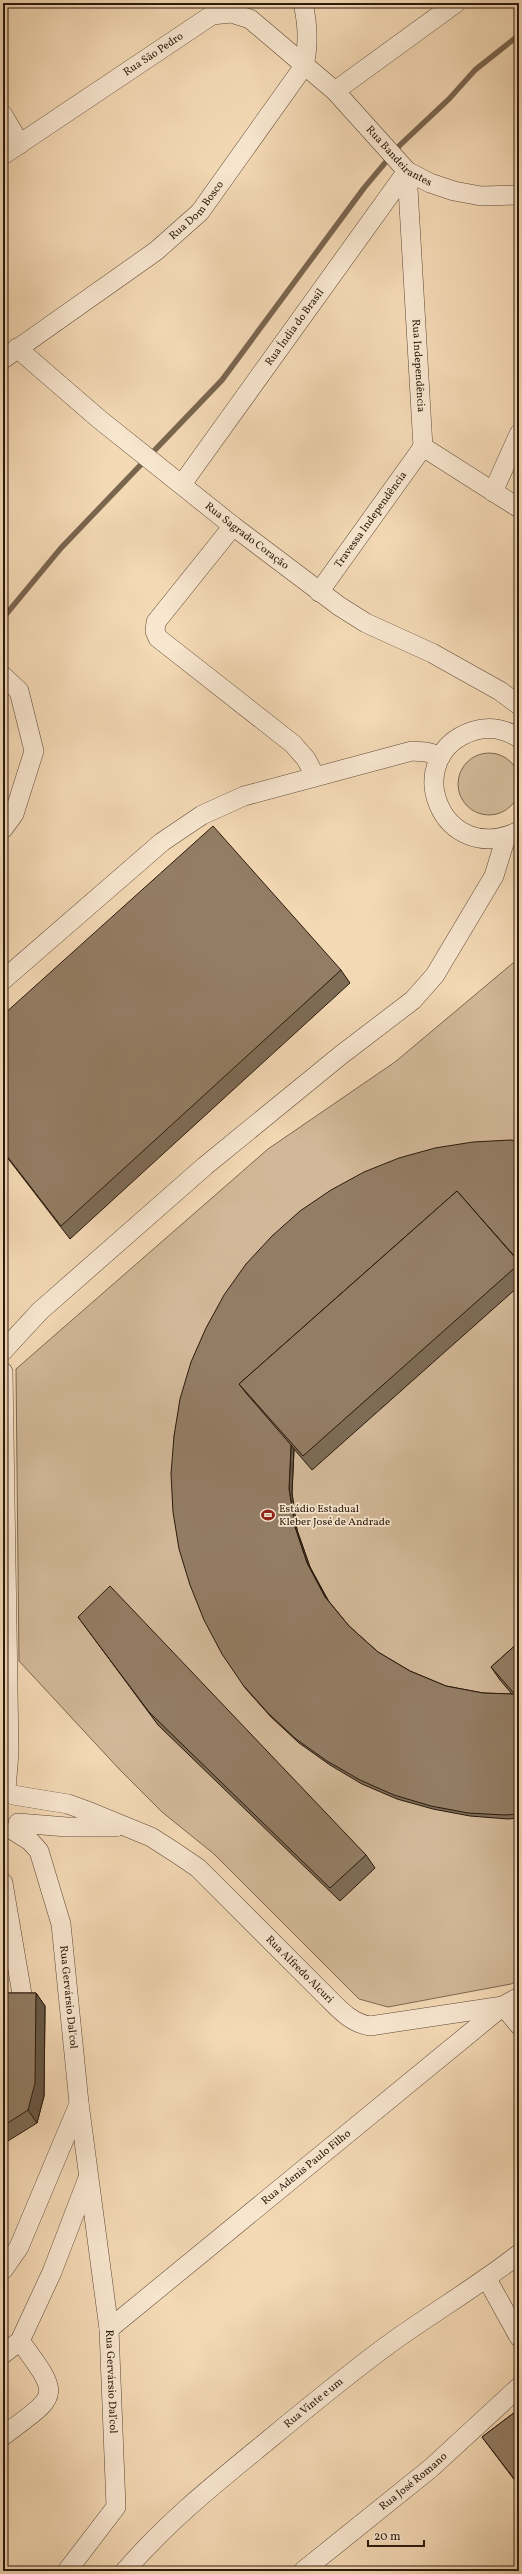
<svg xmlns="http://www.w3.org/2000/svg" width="522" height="2574" viewBox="0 0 522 2574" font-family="Vollkorn,serif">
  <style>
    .green { fill: #d2b898; stroke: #7e6852 }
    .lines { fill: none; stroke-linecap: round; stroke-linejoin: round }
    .stream { stroke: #7a654f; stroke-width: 5.5 }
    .minor-casing { stroke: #5c4936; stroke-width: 20 }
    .minor { stroke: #f8e6cf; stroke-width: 19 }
    .wall { fill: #7e6c56; stroke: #2a190c }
    .shaded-wall { fill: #675846; stroke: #2a190c }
    .building { fill: #937d64; stroke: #2a190c }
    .labels { text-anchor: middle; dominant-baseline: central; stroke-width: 3.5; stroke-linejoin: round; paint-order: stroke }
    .street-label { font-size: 11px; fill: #2a190c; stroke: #f8e6cf }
    .poi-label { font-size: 11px; fill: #2a190c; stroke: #f8e6cf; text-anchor: start }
  </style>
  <rect width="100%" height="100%" fill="#f4d9b5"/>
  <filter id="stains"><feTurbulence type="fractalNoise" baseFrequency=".005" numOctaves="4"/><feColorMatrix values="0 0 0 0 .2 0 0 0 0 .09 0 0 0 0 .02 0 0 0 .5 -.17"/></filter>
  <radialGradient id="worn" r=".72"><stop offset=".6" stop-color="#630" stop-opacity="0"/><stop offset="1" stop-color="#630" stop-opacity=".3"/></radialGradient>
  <g class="green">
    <circle cx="489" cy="784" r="31"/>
    <polygon points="519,958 519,1980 511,1984 388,2007 359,1999 214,1854 162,1812 120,1770 19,1661 16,1369 268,1149 395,1062"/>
  </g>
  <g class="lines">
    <polyline class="stream" points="3,618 61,548 222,380 364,188 400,145 449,99 475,70 519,35"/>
    <g class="minor-casing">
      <g id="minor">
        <polyline points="335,91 456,3"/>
        <polyline points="3,115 20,144"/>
        <path id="s1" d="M 3,155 L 212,15 L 231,13 L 250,19 L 335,91 L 407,171 L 430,183 L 454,191 L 481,196 L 519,195"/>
        <path id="s2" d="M 407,171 L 423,447"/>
        <path id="s3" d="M 17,348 L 99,419 L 233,526 L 339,606 L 366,623 L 432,653 L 500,691 L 519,705"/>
        <path id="s4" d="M 3,359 L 156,251 L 200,212 L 304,66 C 309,44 308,25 303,3"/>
        <polyline points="423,447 519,508"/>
        <path id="s5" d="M 182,484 L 407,171"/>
        <polyline points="493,492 519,434"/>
        <polyline points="233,526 156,622 155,631 158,638 293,744 306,759 315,776"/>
        <path id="s6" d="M 319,592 L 423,447"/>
        <polyline points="3,676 19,691 34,751 14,814 3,829"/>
        <path d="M 519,738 C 505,729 489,726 473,731 C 398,756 441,869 519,831"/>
        <polyline points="3,980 162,842 202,815 244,796 412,751 426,752 441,756"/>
        <polyline points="3,1351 40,1311 205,1166 341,1055 413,1000 435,975 494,876 506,837"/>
        <polyline points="3,1372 9,1753 6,1789"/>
        <path id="s7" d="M 13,1795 L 68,1804 L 90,1812 L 151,1837 L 176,1853 L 198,1868 L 326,1996 C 339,2009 351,2023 370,2026 L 503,2006"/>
        <polyline points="18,1823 67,1827 116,1827"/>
        <path id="s8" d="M 14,1831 L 30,1841 L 39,1851 L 61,1924 L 79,2103 L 109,2329 L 116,2507 L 67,2571"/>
        <polyline points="3,1883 23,2000"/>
        <polyline points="503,2006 519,2025"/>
        <polyline points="3,2270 19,2247 79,2104"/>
        <polyline points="487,2279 519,2337"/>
        <path id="s9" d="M 109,2329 L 503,2006 L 519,1997"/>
        <polyline points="3,2354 20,2341 52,2272 88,2178"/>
        <path d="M 3,2436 C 58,2394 63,2399 20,2341"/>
        <path id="s10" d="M 125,2571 C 167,2522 216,2483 266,2442 C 307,2408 348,2374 392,2342 C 434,2312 478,2286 519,2254"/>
        <path id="s11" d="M 303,2571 L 431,2468 L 519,2387"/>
      </g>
    </g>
    <use href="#minor" class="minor"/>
  </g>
  <g class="wall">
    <polygon points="341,970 350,983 70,1239 3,1152 3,1015"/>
    <polygon points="519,1141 519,1286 312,1470 294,1449 292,1493 297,1530 310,1567 327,1599 349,1626 378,1652 410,1671 446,1686 483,1693 512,1694 500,1680 491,1667 519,1642 519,1818 508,1819 470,1816 433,1809 397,1799 362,1784 330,1765 299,1743 271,1717 246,1689 243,1685 174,1436"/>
    <polygon points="78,1617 366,1855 375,1868 340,1901 158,1725"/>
    <polygon points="3,1993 36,1993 45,2006 44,2096 37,2123 3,2144"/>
    <polygon points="519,2409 519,2486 482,2437"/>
  </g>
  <g class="shaded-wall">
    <polygon points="291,1445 294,1449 292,1493 297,1530 310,1567 328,1600 307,1563 295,1527 289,1489"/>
    <polygon points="36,1993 45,2006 44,2096 37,2123 28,2110"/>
  </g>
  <g class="building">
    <polygon points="213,826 341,970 61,1226 3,1151 3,1015"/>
    <polygon points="510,1140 519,1141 519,1258 516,1258 457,1191 239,1384 246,1393 291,1445 289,1489 295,1527 307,1563 325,1597 349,1626 378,1652 410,1671 446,1686 483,1693 513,1694 519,1700 519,1814 505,1815 468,1813 431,1806 394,1795 360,1780 327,1761 296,1739 268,1713 243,1685 222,1654 204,1620 190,1585 179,1549 173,1512 171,1474 174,1436 180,1399 191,1362 206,1328 224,1295 246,1264 272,1236 300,1211 331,1190 364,1172 399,1158 435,1148 473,1142"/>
    <polygon points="457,1191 519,1262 519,1264 303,1456 239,1384"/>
    <polygon points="110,1586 366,1855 330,1888 149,1712 78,1617"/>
    <polygon points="519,1642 519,1699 491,1667"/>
    <polygon points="3,1993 36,1993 35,2083 28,2110 3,2126"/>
    <polygon points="519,2409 519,2485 482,2437"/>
  </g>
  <defs>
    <g id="stadium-bare" transform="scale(1.08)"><path d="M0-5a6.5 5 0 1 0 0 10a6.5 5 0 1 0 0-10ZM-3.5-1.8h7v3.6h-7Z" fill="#8f2418" stroke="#f8e6cf" stroke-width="2.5" paint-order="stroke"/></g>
  </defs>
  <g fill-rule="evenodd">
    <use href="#stadium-bare" x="268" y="1515"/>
  </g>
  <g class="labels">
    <g class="street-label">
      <text stroke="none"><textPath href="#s1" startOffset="181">Rua São Pedro</textPath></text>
      <text stroke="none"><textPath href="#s1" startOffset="494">Rua Bandeirantes</textPath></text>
      <text stroke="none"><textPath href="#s4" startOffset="245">Rua Dom Bosco</textPath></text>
      <text stroke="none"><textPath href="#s5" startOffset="193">Rua Índia do Brasil</textPath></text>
      <text stroke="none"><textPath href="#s2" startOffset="195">Rua Independência</textPath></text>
      <text stroke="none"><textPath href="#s6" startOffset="89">Travessa Independência</textPath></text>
      <text stroke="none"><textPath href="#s3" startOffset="297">Rua Sagrado Coração</textPath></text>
      <text stroke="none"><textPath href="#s7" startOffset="345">Rua Alfredo Alcuri</textPath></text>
      <text stroke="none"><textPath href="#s8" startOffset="182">Rua Gervársio Dal'col</textPath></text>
      <text stroke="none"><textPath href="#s9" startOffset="255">Rua Adenis Paulo Filho</textPath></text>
      <text stroke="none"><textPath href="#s8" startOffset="569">Rua Gervársio Dal'col</textPath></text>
      <text stroke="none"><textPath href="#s10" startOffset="253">Rua Vinte e um</textPath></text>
      <text stroke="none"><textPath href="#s11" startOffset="142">Rua José Romano</textPath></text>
    </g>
    <g class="poi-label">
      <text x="279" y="1509">Estádio Estadual<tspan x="279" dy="13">Kleber José de Andrade</tspan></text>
    </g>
  </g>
  <rect width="522" height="2574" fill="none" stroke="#f4d9b5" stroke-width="16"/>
  <rect x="4" y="4" width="514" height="2566" fill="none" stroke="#2a190c" stroke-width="2"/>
  <rect x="8" y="8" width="506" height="2558" fill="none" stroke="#2a190c"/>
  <path d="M368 2540v6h56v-6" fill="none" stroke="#2a190c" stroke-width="2"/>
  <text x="374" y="2540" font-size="12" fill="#2a190c" stroke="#f8e6cf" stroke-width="3" paint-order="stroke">20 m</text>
  <rect width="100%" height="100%" filter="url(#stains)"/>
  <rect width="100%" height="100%" fill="url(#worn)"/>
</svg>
